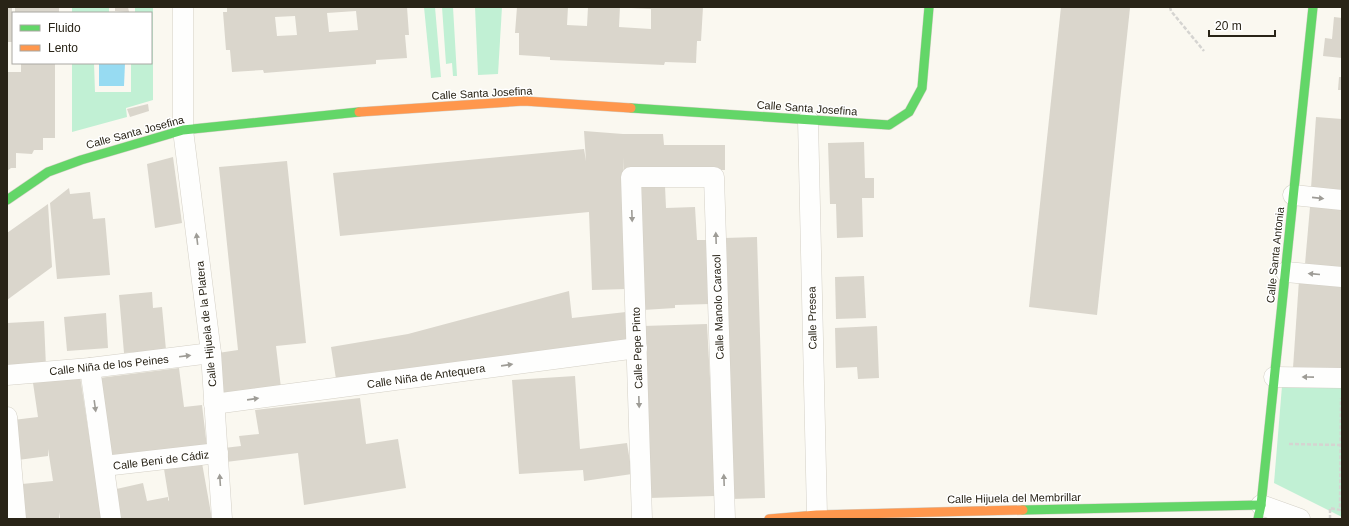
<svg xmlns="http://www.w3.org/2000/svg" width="1349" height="526" viewBox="0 0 1349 526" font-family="Helvetica,sans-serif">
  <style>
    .green { fill: #c1f0d4 }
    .water { fill: #97dbf2 }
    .building { fill: #dad6cc; fill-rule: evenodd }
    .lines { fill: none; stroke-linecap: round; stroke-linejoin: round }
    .street-casing { stroke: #d4d0c6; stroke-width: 21 }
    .fast-casing { stroke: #d4d0c6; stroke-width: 10 }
    .slow-casing { stroke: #d4d0c6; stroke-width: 10 }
    .path { stroke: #d5d4d1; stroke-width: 2.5; stroke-dasharray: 4 2; stroke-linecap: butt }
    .street { stroke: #fefefd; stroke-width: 20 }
    .fast { stroke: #63d668; stroke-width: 9 }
    .slow { stroke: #ff974d; stroke-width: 9 }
    .oneway { fill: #9e9c96 }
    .labels { text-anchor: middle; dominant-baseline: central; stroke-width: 3; stroke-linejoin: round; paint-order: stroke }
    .street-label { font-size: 11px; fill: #292417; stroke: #fff }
  </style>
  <rect width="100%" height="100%" fill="#faf8f0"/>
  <g class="green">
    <rect x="72" y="7" width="37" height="6"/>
    <polygon points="135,7 153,7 153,100 126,108 127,117 72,132 72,63 94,63 95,92 131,92 131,63 151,63 151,13 135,13"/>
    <polygon points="424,7 435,7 441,77 431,78"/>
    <polygon points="442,7 453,7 457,76 453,76 452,63 446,64"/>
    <polygon points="475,7 502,7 498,74 478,75"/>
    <polygon points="1282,386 1342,386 1342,517 1274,483"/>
  </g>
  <polygon class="water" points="99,63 125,63 124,86 99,86"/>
  <g class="building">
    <polygon points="22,7 59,7 59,13 15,13 15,8"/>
    <polygon points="115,7 128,7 129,12 115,11"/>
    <path d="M 227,7 L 407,7 L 409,35 L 405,35 L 407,58 L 376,60 L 376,64 L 264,73 L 263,70 L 232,72 L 230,50 L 226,50 L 223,12 L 227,12 ZM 356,11 L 358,30 L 329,32 L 327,13 ZM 295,16 L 297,35 L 277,36 L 275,17 Z"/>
    <polygon points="517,7 568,7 567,25 587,26 588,7 620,7 619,27 651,29 651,9 631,8 631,7 703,7 701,41 697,41 696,63 665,62 664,65 550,60 550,57 519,55 519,33 515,33"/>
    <polygon points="1061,7 1118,7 1130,8 1097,315 1029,307"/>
    <polygon points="7,8 12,8 12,14 13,14 13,42 7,42"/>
    <polygon points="1334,17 1342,18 1342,58 1323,56 1325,38 1332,39"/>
    <polygon points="21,63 55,63 55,138 43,138 43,150 34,150 32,154 16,153 16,168 11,168 7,171 7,72 21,72"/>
    <polygon points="1339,77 1342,77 1342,90 1338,90"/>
    <polygon points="148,104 149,111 130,117 127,109"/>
    <polygon points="1316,117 1342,119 1342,192 1311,188"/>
    <polygon points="584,131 623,134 663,134 664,145 725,145 725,170 623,171 623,157 627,289 592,290 589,212 340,236 333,173 584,149 586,161"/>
    <polygon points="864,142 865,178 874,178 874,198 862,198 863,237 837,238 836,204 830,204 828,143"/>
    <polygon points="173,157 182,223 155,228 147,164"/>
    <polygon points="287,161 306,343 276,346 281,388 223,394 218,353 238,350 219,167"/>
    <polygon points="639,186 665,186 666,208 695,207 697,240 707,240 710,304 675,305 675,308 643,310"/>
    <polygon points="69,188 70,194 90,192 93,219 105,218 110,275 57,279 50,203"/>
    <polygon points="48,204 52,267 7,300 7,233"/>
    <polygon points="1310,207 1342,209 1342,268 1305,264"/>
    <polygon points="757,237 765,498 731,499 724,238"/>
    <polygon points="864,276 866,318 836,319 835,277"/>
    <polygon points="1299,280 1342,284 1342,371 1293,368"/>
    <polygon points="569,291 572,318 626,312 630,344 336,379 331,347 408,334"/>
    <polygon points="152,292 153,308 162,307 166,350 124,353 119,295"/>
    <polygon points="106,313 108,348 67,351 64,317"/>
    <polygon points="44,321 46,367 7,369 7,323"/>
    <polygon points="707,324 713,433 714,496 649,498 643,326"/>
    <polygon points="877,326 879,378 858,379 857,367 836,368 835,328"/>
    <polygon points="179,368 184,407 202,405 207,447 108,457 99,378"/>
    <polygon points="80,376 102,519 60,519 59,512 59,519 25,519 22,484 53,481 48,449 48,456 18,460 13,420 38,417 33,383"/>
    <polygon points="575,376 580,449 627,443 632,474 584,481 583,470 519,474 512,380"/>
    <polygon points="360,398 366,444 398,439 406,488 304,505 298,453 226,462 224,448 241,446 239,436 259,434 255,410"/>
    <polygon points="202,463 212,519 118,519 112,490 143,483 147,501 168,497 168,501 169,500 164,469"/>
  </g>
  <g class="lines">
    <g class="street-casing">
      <g id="street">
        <polyline points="183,7 183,130 211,353 222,519"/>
        <polyline points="808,120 817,515"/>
        <polyline points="1293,195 1342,200"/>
        <polyline points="1286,272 1342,277"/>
        <polyline points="90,368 111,519"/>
        <polyline points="7,375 90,368 211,353"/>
        <polyline points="1274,377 1342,378"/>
        <polyline points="214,404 637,348"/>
        <polyline points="7,417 16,519"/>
        <polyline points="104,466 218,453"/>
        <polyline points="1261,505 1300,519"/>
        <polyline points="642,519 631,177 714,177 725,519"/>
      </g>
    </g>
    <g class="fast-casing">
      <g id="fast">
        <polyline points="631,108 889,125 909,112 922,88 929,7"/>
        <polyline points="7,200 48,172 81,160 183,130 359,112"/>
        <polyline points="1023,510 1261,505"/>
        <polyline points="1258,519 1261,505 1313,7"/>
      </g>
    </g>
    <g class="slow-casing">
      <g id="slow">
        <polyline points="359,112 524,101 631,108"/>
        <polyline points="769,519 817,515 1023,510"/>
      </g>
    </g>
    <g class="path">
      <polyline points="1170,7 1171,11 1204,51"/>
      <polyline points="1289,444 1342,445"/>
      <polyline points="1330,519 1330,508 1340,510 1341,398"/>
    </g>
    <use href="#street" class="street"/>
    <use href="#fast" class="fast"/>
    <use href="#slow" class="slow"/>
  </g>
  <defs><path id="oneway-solid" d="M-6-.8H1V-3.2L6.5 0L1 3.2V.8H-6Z"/></defs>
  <g class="oneway">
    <use href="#oneway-solid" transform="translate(1318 198) rotate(6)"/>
    <use href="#oneway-solid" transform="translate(632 216) rotate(88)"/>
    <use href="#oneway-solid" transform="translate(716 238) rotate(-92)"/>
    <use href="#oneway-solid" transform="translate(197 239) rotate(-97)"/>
    <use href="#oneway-solid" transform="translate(1314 274) rotate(-175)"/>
    <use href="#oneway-solid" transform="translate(185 356) rotate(-7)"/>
    <use href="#oneway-solid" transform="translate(507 365) rotate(-8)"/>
    <use href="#oneway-solid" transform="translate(1308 377) rotate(-179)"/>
    <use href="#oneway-solid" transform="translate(253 399) rotate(-8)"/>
    <use href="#oneway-solid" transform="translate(639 402) rotate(88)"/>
    <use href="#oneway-solid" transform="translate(95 406) rotate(82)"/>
    <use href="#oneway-solid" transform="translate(220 480) rotate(-94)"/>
    <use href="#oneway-solid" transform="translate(724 480) rotate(-92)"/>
  </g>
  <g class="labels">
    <g class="street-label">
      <text transform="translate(482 93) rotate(-3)">Calle Santa Josefina</text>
      <text transform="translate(807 108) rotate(4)">Calle Santa Josefina</text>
      <text transform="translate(135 132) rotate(-15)">Calle Santa Josefina</text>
      <text transform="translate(1275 255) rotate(-84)">Calle Santa Antonia</text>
      <text transform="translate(718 307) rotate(-92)">Calle Manolo Caracol</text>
      <text transform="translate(812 318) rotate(-91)">Calle Presea</text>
      <text transform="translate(206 324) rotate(-96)">Calle Hijuela de la Platera</text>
      <text transform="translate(637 348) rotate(-92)">Calle Pepe Pinto</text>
      <text transform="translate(109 365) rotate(-6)">Calle Niña de los Peines</text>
      <text transform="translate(426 376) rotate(-8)">Calle Niña de Antequera</text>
      <text transform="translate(161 460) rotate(-7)">Calle Beni de Cádiz</text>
      <text transform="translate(1014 498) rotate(-1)">Calle Hijuela del Membrillar</text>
    </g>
  </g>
  <rect width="1349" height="526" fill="none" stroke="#292417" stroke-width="16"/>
  <rect x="12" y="12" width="140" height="52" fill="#ffffff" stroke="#a9a7a2"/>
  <rect x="20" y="25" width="20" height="6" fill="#63d668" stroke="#a9a7a2"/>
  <text x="48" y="32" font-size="12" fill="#292417">Fluido</text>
  <rect x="20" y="45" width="20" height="6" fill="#ff974d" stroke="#a9a7a2"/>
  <text x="48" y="52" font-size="12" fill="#292417">Lento</text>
  <path d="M1209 30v6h66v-6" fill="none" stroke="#292417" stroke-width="2"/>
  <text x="1215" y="30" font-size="12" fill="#292417" stroke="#ffffff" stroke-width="3" paint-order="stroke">20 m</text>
</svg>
